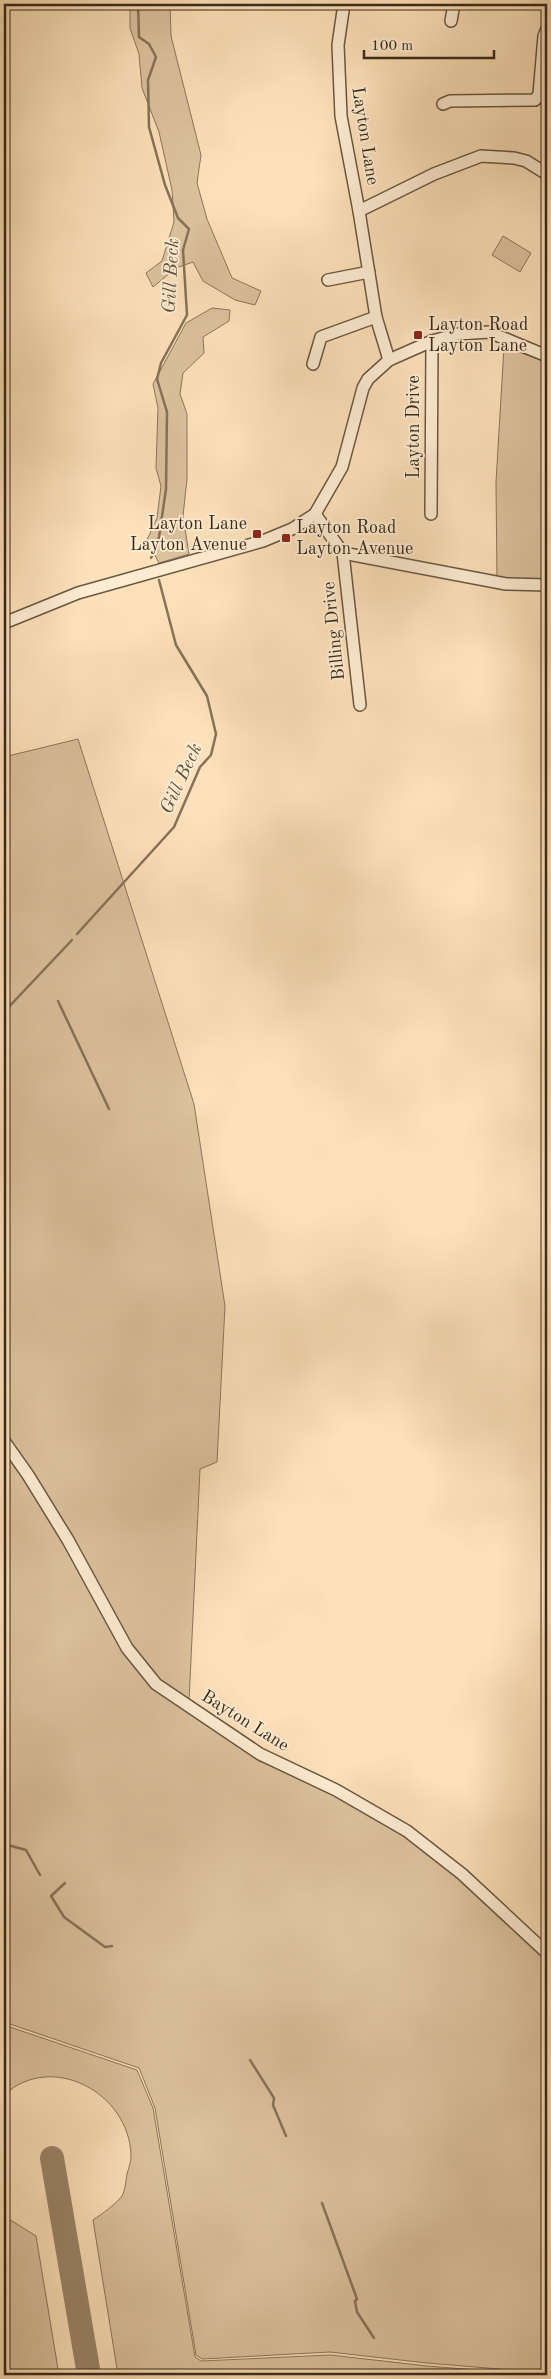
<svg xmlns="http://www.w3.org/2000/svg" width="551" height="2379" viewBox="0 0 551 2379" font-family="'Old Standard TT',serif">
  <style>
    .green { fill: #dcc29e; stroke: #8a765b }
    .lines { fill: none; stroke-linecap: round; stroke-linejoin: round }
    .stream { stroke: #867258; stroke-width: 2.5 }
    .taxiway { stroke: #9a8569; stroke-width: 24 }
    .minor-casing { stroke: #695740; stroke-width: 14 }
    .minor { stroke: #feecd2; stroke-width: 11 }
    .poi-dot { fill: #8f2418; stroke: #feecd2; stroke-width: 2 }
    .labels { text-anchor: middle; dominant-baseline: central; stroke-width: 4; stroke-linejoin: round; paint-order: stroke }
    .street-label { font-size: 18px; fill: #382918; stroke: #feecd2 }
    .poi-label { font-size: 18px; fill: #382918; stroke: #feecd2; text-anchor: start }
    .water-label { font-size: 19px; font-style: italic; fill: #5f4d38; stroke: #feecd2 }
  </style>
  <rect width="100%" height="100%" fill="#fde1ba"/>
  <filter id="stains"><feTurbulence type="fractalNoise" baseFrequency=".004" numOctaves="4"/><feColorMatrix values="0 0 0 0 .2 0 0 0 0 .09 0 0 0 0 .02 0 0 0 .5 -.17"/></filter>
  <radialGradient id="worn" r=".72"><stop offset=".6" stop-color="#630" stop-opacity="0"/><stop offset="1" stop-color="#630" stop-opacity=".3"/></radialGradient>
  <g class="green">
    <polygon points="130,4 170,4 171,36 201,155 197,183 207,219 232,278 261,291 255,305 235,300 203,281 193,262 176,268 153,287 146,273 162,261 174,222 172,190 159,132 142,88 139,54 130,28"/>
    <polygon points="503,236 531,253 520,272 492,255"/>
    <polygon points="212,308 230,310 229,321 203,337 204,353 183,373 180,394 187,414 187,479 183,516 189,554 159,563 147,540 157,518 161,486 156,468 158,408 153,384 186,323"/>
    <polygon points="504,347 547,362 547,585 497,582 496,482"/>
    <polygon points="78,739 194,1104 225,1306 217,1462 200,1469 189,1701 186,1711 259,1761 333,1793 402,1833 484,1898 547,1958 547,2373 427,2363 330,2352 202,2359 196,2355 155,2108 139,2068 4,2022 4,757"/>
    <path d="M 4,2025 L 137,2070 L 153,2108 L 195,2357 L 201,2361 L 330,2355 L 427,2366 L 540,2375 L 118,2375 L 93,2220 C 102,2214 115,2205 122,2196 C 125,2191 126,2180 127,2174 C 129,2168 131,2161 131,2155 C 129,2093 52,2051 4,2095 Z"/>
    <polygon points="4,2216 36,2236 59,2375 8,2375 4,2372"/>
  </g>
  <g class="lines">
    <g class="stream">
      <polyline points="138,4 139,37 149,44 156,57 148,80 149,127 165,185 178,218 189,229 183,250 187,315 161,363 157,379 167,412 166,489 158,544 151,558"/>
      <polyline points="77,934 174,827 200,767 211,755 216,734 207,696 176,645 159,580"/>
      <polyline points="58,1001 109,1109"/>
      <polyline points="4,1012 72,940"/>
      <polyline points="4,1844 26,1850 40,1875"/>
      <polyline points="65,1883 51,1896 64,1917 105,1947 112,1946"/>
      <polyline points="250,2060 274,2098 273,2105 286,2136"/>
      <polyline points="322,2203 357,2299 355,2301 357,2312 374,2338"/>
    </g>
    <polyline class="taxiway" points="52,2158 89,2375"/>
    <g class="minor-casing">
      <g id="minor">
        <polyline points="344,4 338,45 341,116 359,211 376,317 389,360"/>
        <polyline points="451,21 454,4"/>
        <polyline points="443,104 450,101 535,100 539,94 544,36 547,29"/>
        <polyline points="359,211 434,174 481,156 514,158 526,161 547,174"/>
        <polyline points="328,280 369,272"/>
        <polyline points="313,364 321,337 376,317"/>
        <polyline points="315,514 343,553 506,584 547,585"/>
        <polyline points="431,514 432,341"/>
        <polyline points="343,553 360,705"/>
        <polyline points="4,623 78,593 263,541 292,529 315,514 342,467 363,388 368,379 389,360 432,341 458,334 489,332 547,356"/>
        <polyline points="4,1441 28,1475 68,1540 127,1648 156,1684 260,1754 336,1790 407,1831 462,1874 547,1953"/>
      </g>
    </g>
    <use href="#minor" class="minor"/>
  </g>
  <g class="poi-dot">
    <rect x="413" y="330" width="10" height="10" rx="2.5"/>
    <rect x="252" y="529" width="10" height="10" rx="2.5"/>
    <rect x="281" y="533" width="10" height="10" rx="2.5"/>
  </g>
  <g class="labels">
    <g class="street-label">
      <text transform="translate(365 136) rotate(81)">Layton Lane</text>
      <text transform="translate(414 427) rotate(-90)">Layton Drive</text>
      <text transform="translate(334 631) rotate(-96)">Billing Drive</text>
      <text transform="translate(245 1721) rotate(32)">Bayton Lane</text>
    </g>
    <g class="poi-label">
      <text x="428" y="325">Layton Road<tspan x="428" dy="21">Layton Lane</tspan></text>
      <text x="247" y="524" text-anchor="end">Layton Lane<tspan x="247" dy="21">Layton Avenue</tspan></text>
      <text x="296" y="528">Layton Road<tspan x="296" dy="21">Layton Avenue</tspan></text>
    </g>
    <g class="water-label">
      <text transform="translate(172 276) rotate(-87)">Gill Beck</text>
      <text transform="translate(182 779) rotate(-65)">Gill Beck</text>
    </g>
  </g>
  <rect width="551" height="2379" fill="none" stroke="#fde1ba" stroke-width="20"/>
  <rect x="5" y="5" width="541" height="2369" fill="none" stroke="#382918" stroke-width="2.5"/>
  <rect x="10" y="10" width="531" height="2359" fill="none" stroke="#382918"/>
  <path d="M364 50v8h130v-8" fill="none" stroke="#382918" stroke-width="2.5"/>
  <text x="371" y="50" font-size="15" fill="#382918" stroke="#feecd2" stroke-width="4" paint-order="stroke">100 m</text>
  <rect width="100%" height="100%" filter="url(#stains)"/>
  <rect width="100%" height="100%" fill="url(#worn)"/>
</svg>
